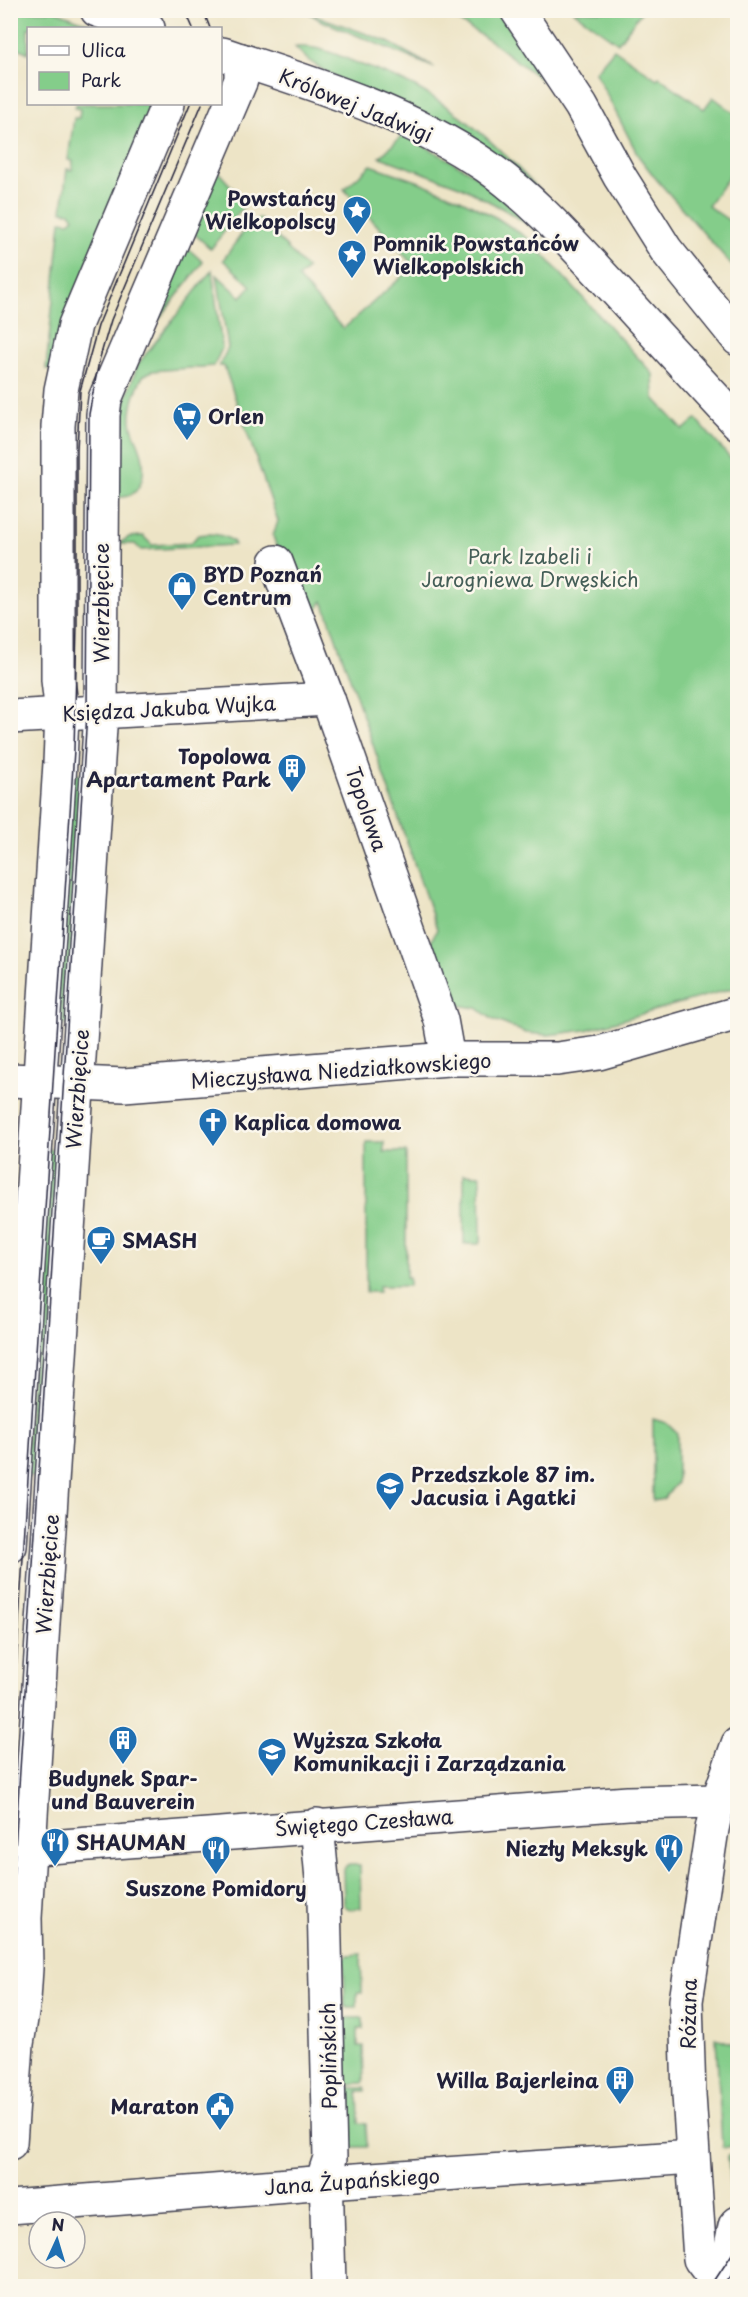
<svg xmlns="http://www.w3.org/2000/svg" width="748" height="2297" viewBox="0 0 748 2297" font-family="'Playpen Sans',sans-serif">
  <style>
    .green { fill: #84cd8a; stroke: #537862; stroke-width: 1.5 }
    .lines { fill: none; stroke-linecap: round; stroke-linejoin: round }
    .minor-casing { stroke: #403f50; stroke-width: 36 }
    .minor { stroke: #fff; stroke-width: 33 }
    .tram { stroke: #22223b; stroke-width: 1.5 }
    .labels { text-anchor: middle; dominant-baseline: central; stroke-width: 5; stroke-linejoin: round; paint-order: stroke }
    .street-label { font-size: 20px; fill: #22223b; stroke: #fbf7ec }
    .poi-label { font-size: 20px; font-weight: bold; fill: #22223b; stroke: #fbf7ec; text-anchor: start }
    .park-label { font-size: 20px; fill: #445e57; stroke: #fbf7ec }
  </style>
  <rect width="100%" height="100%" fill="#fbf7ec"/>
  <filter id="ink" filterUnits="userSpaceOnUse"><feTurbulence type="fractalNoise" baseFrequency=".0167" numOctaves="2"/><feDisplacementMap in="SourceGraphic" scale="12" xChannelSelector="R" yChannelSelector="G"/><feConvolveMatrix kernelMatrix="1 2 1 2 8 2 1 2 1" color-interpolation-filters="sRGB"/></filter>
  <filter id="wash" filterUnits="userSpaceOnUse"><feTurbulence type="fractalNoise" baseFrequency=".008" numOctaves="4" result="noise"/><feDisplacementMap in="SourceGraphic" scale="24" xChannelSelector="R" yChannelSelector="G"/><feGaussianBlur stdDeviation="1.35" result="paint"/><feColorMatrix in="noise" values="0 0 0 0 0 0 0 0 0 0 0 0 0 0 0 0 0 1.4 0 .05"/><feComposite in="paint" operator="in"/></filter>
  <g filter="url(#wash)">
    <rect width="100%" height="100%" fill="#ede4c6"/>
    <g class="green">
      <polygon points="10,11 56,11 100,28 28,28 28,53 11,44"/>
      <polygon points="442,11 498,11 547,84 489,40"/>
      <polygon points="573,11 642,11 618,43"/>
      <polygon points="309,13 386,41 435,68 320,20"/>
      <path d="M 295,47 C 317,45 338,55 357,63 C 377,71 398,78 417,88 C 467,115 508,156 546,198 L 323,70 L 308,60 Z"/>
      <polygon points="614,49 657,79 659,77 704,109 713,97 737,115 737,165 708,206 730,221 734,216 737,219 737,271 657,180 639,157 595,72"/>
      <polygon points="76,104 149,104 148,111 53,370 46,369 61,221 69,222 74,218 70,212 62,211 67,169 72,170 73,161 68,160 74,118 79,118 80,109 75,108"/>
      <polygon points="404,134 472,173 548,237 505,210 462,187 380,157"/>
      <polygon points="371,165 417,181 458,198 497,218 529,239 653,374 654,398 683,430 696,419 737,466 737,987 586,1030 548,1035 526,1033 492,1019 477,1008 457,1005 446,994 427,950 437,929 323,601 311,617 289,554 276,545 273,536 278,521 224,366 219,366 228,348 217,275 241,297 251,286 223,260 246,228 259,218 307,269 298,278 343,329 414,266 344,189"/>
      <polygon points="213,166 246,203 211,249 189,229"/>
      <polygon points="183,244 203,262 140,344"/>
      <path d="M 212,270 L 222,348 L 214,366 L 152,371 L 143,376 C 136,388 130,407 131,421 C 132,435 142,447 143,461 C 145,479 139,499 118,497 L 119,418 L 138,364 Z"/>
      <path d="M 208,534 C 218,534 226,536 234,542 L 234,545 L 141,550 L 135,544 L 118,544 L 129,537 L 143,536 L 152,545 L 191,543 L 198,535 Z"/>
      <polygon points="70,774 87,775 71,1025 54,1024"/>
      <polygon points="366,1142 384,1142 384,1152 406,1152 406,1277 409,1277 409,1286 379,1286 379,1292 366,1292"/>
      <polygon points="46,1149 64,1150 45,1445 37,1445 35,1477 25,1476"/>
      <polygon points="464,1174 480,1175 481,1241 479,1244 464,1244"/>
      <polygon points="653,1419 666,1423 677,1433 677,1483 663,1499 653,1501"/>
      <polygon points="347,1865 360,1865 361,1908 349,1909 344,1905 343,1870"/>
      <polygon points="361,1954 362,1993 357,1993 357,2007 345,2007 344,1959 348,1955"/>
      <polygon points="345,2018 363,2018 363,2029 358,2029 358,2046 363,2046 364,2083 346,2084"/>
      <polygon points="716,2038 737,2045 737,2144 724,2148 722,2147"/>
      <polygon points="347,2088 365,2088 365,2091 358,2091 359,2123 366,2124 367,2147 348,2147"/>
      <polygon points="737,2153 737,2172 730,2186 728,2156"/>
    </g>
  </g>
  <g filter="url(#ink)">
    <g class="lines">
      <g class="minor-casing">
        <g id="minor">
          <polyline points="97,10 148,28"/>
          <polyline points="517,10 581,106 620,177 666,250 738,339"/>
          <path d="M 222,54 C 312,83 407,112 486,166 C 532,198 570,241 608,282 C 651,329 694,376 738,423"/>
          <polyline points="276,562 328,699 441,1020 448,1059"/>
          <polyline points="10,717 328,699"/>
          <polyline points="10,1080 124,1085 448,1059 557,1059 599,1053 738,1013"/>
          <polyline points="10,1546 60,763 62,714 58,680 58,426 61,390 75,325 168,104"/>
          <polyline points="317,1825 324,1900 330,2158 326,2170 329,2286"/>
          <polyline points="10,1850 628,1803 718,1801"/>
          <polyline points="10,2143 17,2044 24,2000 26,1968 25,1918 34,1765 101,712 103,415 105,399 113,380 241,80 241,60"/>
          <polyline points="10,2207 327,2182 693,2157"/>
          <polyline points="726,2272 735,2226 738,2223"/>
          <polyline points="719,2284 700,2259 689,2095 686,2001 712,1829 718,1801 738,1744"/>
        </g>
      </g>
      <use href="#minor" class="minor"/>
      <g class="tram">
        <polyline points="185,10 193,28"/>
        <polyline points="203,10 210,28"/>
        <polyline points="10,1764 74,750 77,625 77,449 80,391 98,326 190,104"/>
        <polyline points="10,1928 87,713 89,414 99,361 111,320 202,104"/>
        <polyline points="711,2286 738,2245"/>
        <polyline points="724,2286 738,2266"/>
      </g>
    </g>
  </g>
  <defs>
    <g id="sight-pin" transform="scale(1.5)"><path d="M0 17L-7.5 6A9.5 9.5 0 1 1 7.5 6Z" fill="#1f6fb2" stroke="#fbf7ec"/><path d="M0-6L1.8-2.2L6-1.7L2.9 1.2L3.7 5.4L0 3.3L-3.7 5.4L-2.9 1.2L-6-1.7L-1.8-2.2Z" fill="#fff"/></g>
    <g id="supermarket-pin" transform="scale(1.5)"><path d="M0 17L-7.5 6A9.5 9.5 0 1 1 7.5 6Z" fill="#1f6fb2" stroke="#fbf7ec"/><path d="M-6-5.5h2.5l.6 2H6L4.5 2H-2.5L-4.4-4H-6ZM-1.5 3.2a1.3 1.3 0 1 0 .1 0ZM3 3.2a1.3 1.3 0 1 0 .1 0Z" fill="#fff"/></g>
    <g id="shop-pin" transform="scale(1.5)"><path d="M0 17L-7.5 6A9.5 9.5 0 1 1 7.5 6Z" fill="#1f6fb2" stroke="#fbf7ec"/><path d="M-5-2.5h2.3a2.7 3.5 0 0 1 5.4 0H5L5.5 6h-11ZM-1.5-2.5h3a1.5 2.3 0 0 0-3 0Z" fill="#fff"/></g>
    <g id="building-pin" transform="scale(1.5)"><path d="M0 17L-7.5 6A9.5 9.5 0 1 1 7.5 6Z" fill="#1f6fb2" stroke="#fbf7ec"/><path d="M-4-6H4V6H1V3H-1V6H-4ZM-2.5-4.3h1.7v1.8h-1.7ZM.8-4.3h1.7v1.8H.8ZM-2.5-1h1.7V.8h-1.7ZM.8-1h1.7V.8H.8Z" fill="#fff"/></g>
    <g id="church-pin" transform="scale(1.5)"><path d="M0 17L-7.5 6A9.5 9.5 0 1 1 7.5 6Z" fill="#1f6fb2" stroke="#fbf7ec"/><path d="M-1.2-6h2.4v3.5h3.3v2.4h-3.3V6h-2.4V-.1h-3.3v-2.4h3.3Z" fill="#fff"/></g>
    <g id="cafe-pin" transform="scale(1.5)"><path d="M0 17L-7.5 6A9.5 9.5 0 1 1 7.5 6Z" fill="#1f6fb2" stroke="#fbf7ec"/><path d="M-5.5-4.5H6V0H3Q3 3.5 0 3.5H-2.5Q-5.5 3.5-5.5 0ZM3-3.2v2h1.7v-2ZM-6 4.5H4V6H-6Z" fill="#fff"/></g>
    <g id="school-pin" transform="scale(1.5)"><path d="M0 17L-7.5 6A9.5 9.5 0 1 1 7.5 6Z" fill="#1f6fb2" stroke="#fbf7ec"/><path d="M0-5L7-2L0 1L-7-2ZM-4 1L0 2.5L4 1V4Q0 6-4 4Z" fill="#fff"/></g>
    <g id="university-pin" transform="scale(1.5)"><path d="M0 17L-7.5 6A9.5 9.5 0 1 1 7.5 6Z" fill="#1f6fb2" stroke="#fbf7ec"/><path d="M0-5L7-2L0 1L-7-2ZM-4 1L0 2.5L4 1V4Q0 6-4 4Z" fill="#fff"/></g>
    <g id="restaurant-pin" transform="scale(1.5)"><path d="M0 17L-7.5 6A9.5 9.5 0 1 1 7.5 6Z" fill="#1f6fb2" stroke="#fbf7ec"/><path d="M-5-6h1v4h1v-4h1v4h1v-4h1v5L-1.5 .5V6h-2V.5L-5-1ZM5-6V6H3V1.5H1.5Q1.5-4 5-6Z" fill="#fff"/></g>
    <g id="civic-pin" transform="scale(1.5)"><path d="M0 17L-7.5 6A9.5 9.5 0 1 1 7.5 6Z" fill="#1f6fb2" stroke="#fbf7ec"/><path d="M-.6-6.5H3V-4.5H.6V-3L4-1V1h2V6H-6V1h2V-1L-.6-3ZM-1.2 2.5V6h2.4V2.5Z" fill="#fff"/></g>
  </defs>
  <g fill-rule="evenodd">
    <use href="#sight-pin" x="357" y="210"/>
    <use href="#sight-pin" x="352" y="254"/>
    <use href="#supermarket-pin" x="187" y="416"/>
    <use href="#shop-pin" x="182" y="586"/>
    <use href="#building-pin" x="292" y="768"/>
    <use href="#church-pin" x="213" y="1122"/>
    <use href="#cafe-pin" x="101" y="1240"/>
    <use href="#school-pin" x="390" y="1486"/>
    <use href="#building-pin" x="123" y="1740"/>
    <use href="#university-pin" x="272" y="1752"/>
    <use href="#restaurant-pin" x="55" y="1842"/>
    <use href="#restaurant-pin" x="669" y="1848"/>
    <use href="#restaurant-pin" x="216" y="1850"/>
    <use href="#building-pin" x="620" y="2080"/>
    <use href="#civic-pin" x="220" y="2106"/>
  </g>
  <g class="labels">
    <g class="street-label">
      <text transform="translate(356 105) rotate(22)">Królowej Jadwigi</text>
      <text transform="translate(101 603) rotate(-90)">Wierzbięcice</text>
      <text transform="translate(169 708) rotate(-3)">Księdza Jakuba Wujka</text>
      <text transform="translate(367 809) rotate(71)">Topolowa</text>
      <text transform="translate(341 1070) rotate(-4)">Mieczysława Niedziałkowskiego</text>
      <text transform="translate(77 1089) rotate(-86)">Wierzbięcice</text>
      <text transform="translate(47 1574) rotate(-86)">Wierzbięcice</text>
      <text transform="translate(364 1822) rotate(-4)">Świętego Czesława</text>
      <text transform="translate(688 2014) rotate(-89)">Różana</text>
      <text transform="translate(328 2056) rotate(-91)">Poplińskich</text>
      <text transform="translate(352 2181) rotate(-4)">Jana Żupańskiego</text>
    </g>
    <g class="poi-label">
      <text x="336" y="198" text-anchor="end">Powstańcy<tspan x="336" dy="23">Wielkopolscy</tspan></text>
      <text x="373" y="243">Pomnik Powstańców<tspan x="373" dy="23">Wielkopolskich</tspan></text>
      <text x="208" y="416">Orlen</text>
      <text x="203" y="574">BYD Poznań<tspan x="203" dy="23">Centrum</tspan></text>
      <text x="271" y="756" text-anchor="end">Topolowa<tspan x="271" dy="23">Apartament Park</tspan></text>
      <text x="234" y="1122">Kaplica domowa</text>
      <text x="122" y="1240">SMASH</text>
      <text x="411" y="1474">Przedszkole 87 im.<tspan x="411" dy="23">Jacusia i Agatki</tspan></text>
      <text x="293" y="1740">Wyższa Szkoła<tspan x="293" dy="23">Komunikacji i Zarządzania</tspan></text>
      <text x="123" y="1778" text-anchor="middle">Budynek Spar-<tspan x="123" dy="23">und Bauverein</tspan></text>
      <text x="76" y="1842">SHAUMAN</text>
      <text x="648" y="1848" text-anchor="end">Niezły Meksyk</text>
      <text x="216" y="1888" text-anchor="middle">Suszone Pomidory</text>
      <text x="599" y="2080" text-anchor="end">Willa Bajerleina</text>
      <text x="199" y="2106" text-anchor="end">Maraton</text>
    </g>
    <g class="park-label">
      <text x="530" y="556">Park Izabeli i<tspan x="530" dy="23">Jarogniewa Drwęskich</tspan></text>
    </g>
  </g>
  <rect width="748" height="2297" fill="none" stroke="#fbf7ec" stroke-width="36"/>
  <rect x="27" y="27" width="195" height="78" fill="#fbf7ec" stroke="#a4a2a5" stroke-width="1.5"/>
  <rect x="39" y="46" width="30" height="9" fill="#ffffff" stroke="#a4a2a5" stroke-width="1.5"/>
  <text x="81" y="57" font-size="18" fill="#22223b">Ulica</text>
  <rect x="39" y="72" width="30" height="18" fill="#84cd8a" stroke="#a4a2a5" stroke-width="1.5"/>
  <text x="81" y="87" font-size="18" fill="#22223b">Park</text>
  <g transform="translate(57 2240) rotate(4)"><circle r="28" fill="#fbf7ec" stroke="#a4a2a5" stroke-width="1.5"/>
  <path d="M0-4.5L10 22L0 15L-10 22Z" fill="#1f6fb2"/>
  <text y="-9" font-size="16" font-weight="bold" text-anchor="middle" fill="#22223b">N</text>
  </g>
</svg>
